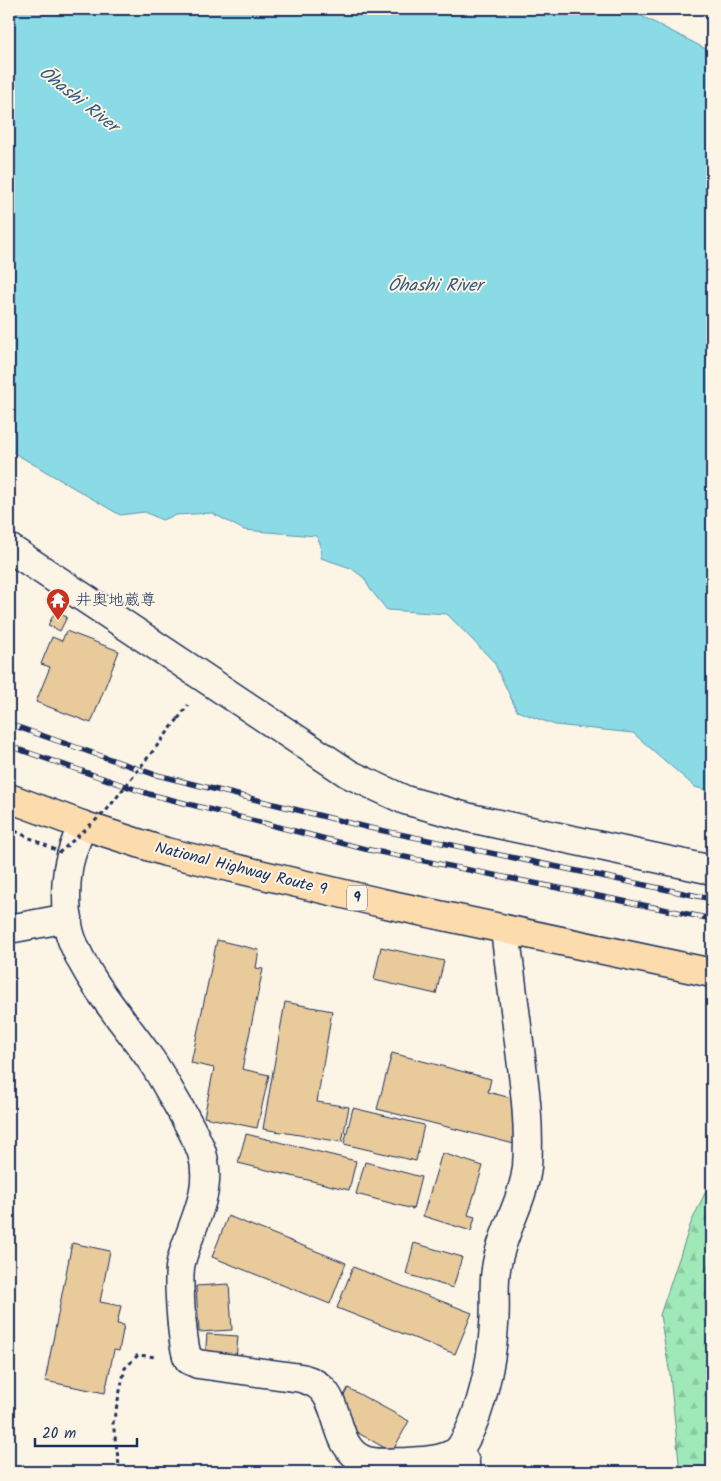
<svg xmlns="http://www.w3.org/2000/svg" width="721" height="1481" viewBox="0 0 721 1481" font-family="Kalam,'Klee One',sans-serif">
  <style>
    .forest { fill: url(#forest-firs); stroke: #5d8c8b }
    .water { fill: #8adbe5; stroke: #5e96af }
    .building { fill: #e8ca9b; stroke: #1b2f5e }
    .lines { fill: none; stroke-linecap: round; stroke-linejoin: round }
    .minor-casing { stroke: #1b2f5e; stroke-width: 31 }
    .highway-casing { stroke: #1b2f5e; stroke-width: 31 }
    .path { stroke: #1b2f5e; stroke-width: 3; stroke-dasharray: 4 4; stroke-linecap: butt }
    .minor { stroke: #fcf5e5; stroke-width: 28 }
    .highway { stroke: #fcdcac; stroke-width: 28 }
    .rail-casing { stroke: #1b2f5e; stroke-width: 5.5 }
    .rail { stroke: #fcf5e5; stroke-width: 4; stroke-dasharray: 11; stroke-linecap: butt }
    .path-bridge { stroke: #1b2f5e; stroke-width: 3; stroke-dasharray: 4 4; stroke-linecap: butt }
    .labels { text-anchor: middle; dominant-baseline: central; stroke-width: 4; stroke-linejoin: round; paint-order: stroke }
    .shield { fill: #fcf5e5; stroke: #5e6a86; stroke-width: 1 }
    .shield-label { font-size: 15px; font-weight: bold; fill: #1b2f5e }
    .poi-label { font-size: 16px; fill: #1b2f5e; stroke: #fcf5e5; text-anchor: start }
    .street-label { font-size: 16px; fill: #1b2f5e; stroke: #fcf5e5 }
    .water-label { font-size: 18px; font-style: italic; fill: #375a80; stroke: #fcf5e5 }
  </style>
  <defs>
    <pattern id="forest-firs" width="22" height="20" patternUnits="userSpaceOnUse" patternTransform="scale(1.25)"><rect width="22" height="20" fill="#9fe9b8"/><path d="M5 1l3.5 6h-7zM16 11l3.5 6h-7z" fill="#88c8a1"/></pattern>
  </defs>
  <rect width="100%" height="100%" fill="#fcf5e5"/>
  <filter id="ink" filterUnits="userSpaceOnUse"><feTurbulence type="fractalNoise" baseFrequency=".02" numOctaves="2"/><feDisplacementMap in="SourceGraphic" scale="10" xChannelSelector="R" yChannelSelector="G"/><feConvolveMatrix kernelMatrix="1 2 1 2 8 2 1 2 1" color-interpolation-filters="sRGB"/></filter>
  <g filter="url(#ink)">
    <polygon class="forest" points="712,1178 712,1472 680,1472 670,1375 660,1315 691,1223"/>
    <polygon class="water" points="9,9 628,9 712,52 712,792 695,787 633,733 555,725 517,711 494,662 447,614 387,610 370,589 364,578 351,568 321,558 320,543 316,536 244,530 212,513 176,515 162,520 145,512 120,515 9,450"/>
    <g class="building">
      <polygon points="55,612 67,617 60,631 48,625"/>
      <polygon points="66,631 119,651 91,723 36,702 50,667 41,664 52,637 62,641"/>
      <polygon points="217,940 259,950 256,968 263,969 242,1069 269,1075 257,1128 204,1117 214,1068 191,1063"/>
      <polygon points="381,947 444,961 436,994 374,980"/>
      <polygon points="285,1002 332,1011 317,1102 349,1107 342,1142 263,1129"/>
      <polygon points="392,1053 491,1079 488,1092 515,1099 514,1144 377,1109"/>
      <polygon points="353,1108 424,1125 416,1161 344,1144"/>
      <polygon points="246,1134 356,1161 349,1190 238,1163"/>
      <polygon points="442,1153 483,1166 468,1215 475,1217 471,1231 423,1216"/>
      <polygon points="365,1162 421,1177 413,1209 356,1194"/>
      <polygon points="228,1216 346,1263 330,1304 212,1257"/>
      <polygon points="72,1243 110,1251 100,1302 121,1306 117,1324 124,1325 119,1351 114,1350 105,1393 45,1381"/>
      <polygon points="414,1243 462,1257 453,1288 406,1274"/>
      <polygon points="353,1267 472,1313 455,1354 337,1308"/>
      <polygon points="229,1284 232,1330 199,1332 196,1286"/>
      <polygon points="207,1334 238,1336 236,1360 205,1359"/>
      <polygon points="348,1388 409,1421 392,1452 351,1429 339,1405"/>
    </g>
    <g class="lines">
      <g class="minor-casing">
        <g id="minor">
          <polyline points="9,548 349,774 405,800 470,818 712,870"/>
          <path d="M 82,825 C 77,839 70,854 68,869 C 65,888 65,922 72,940 C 89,984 124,1021 151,1060 C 160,1073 168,1088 176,1102 C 185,1118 196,1135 202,1153 C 214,1192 190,1226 181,1262 C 177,1277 182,1340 187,1356 L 189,1360 L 198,1364 L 301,1378 C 308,1380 315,1382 321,1388 C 341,1406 334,1448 364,1460 C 376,1465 392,1462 406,1462 C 425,1461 441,1461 458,1451"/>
          <polyline points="9,929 68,918"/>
          <path d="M 465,1472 L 465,1462 L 458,1451 C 480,1421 492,1362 494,1325 C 496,1306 493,1287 496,1269 C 501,1233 523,1203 527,1167 C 530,1128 525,1089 520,1050 C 515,1010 510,970 505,930"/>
        </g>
      </g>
      <g class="highway-casing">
        <polyline id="highway" points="9,798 82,825 166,852 382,903 712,973"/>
      </g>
      <g class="path">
        <polyline points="178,719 188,705"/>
        <polyline points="120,1472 113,1423 125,1368 138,1355 156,1357"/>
      </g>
      <use href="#minor" class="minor"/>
      <use href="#highway" class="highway"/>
      <g class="rail-casing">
        <g id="rail">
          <polyline points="9,724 153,774 370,828 712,899"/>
          <polyline points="9,746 149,794 365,849 712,919"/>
        </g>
      </g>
      <use href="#rail" class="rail"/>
      <polyline class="path-bridge" points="15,831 60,852 106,811 178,719"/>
    </g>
  </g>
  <defs>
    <g id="temple-pin" transform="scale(1.25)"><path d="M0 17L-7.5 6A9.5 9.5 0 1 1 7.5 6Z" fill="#c8321e" stroke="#fcf5e5"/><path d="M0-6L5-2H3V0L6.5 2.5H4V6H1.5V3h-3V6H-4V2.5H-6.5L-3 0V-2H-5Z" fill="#fff"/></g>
  </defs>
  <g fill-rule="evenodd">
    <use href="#temple-pin" x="58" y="600"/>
  </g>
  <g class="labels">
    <rect class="shield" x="347" y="885.5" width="20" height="25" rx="4"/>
    <g class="shield-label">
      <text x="357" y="898">9</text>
    </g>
    <g class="poi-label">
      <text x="76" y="600">井奥地蔵尊</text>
    </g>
    <g class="street-label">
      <text transform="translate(241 869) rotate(14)">National Highway Route 9</text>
    </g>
    <g class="water-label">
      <text transform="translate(78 100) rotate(38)">Ōhashi River</text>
      <text x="435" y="286">Ōhashi River</text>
    </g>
  </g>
  <rect width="721" height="1481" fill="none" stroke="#fcf5e5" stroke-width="30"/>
  <rect x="15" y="15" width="691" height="1451" fill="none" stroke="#1b2f5e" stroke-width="2" filter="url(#ink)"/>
  <path d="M35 1438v8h102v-8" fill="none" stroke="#1b2f5e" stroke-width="2.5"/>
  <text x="42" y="1438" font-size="15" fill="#1b2f5e" stroke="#fcf5e5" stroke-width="4" paint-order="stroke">20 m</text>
</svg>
